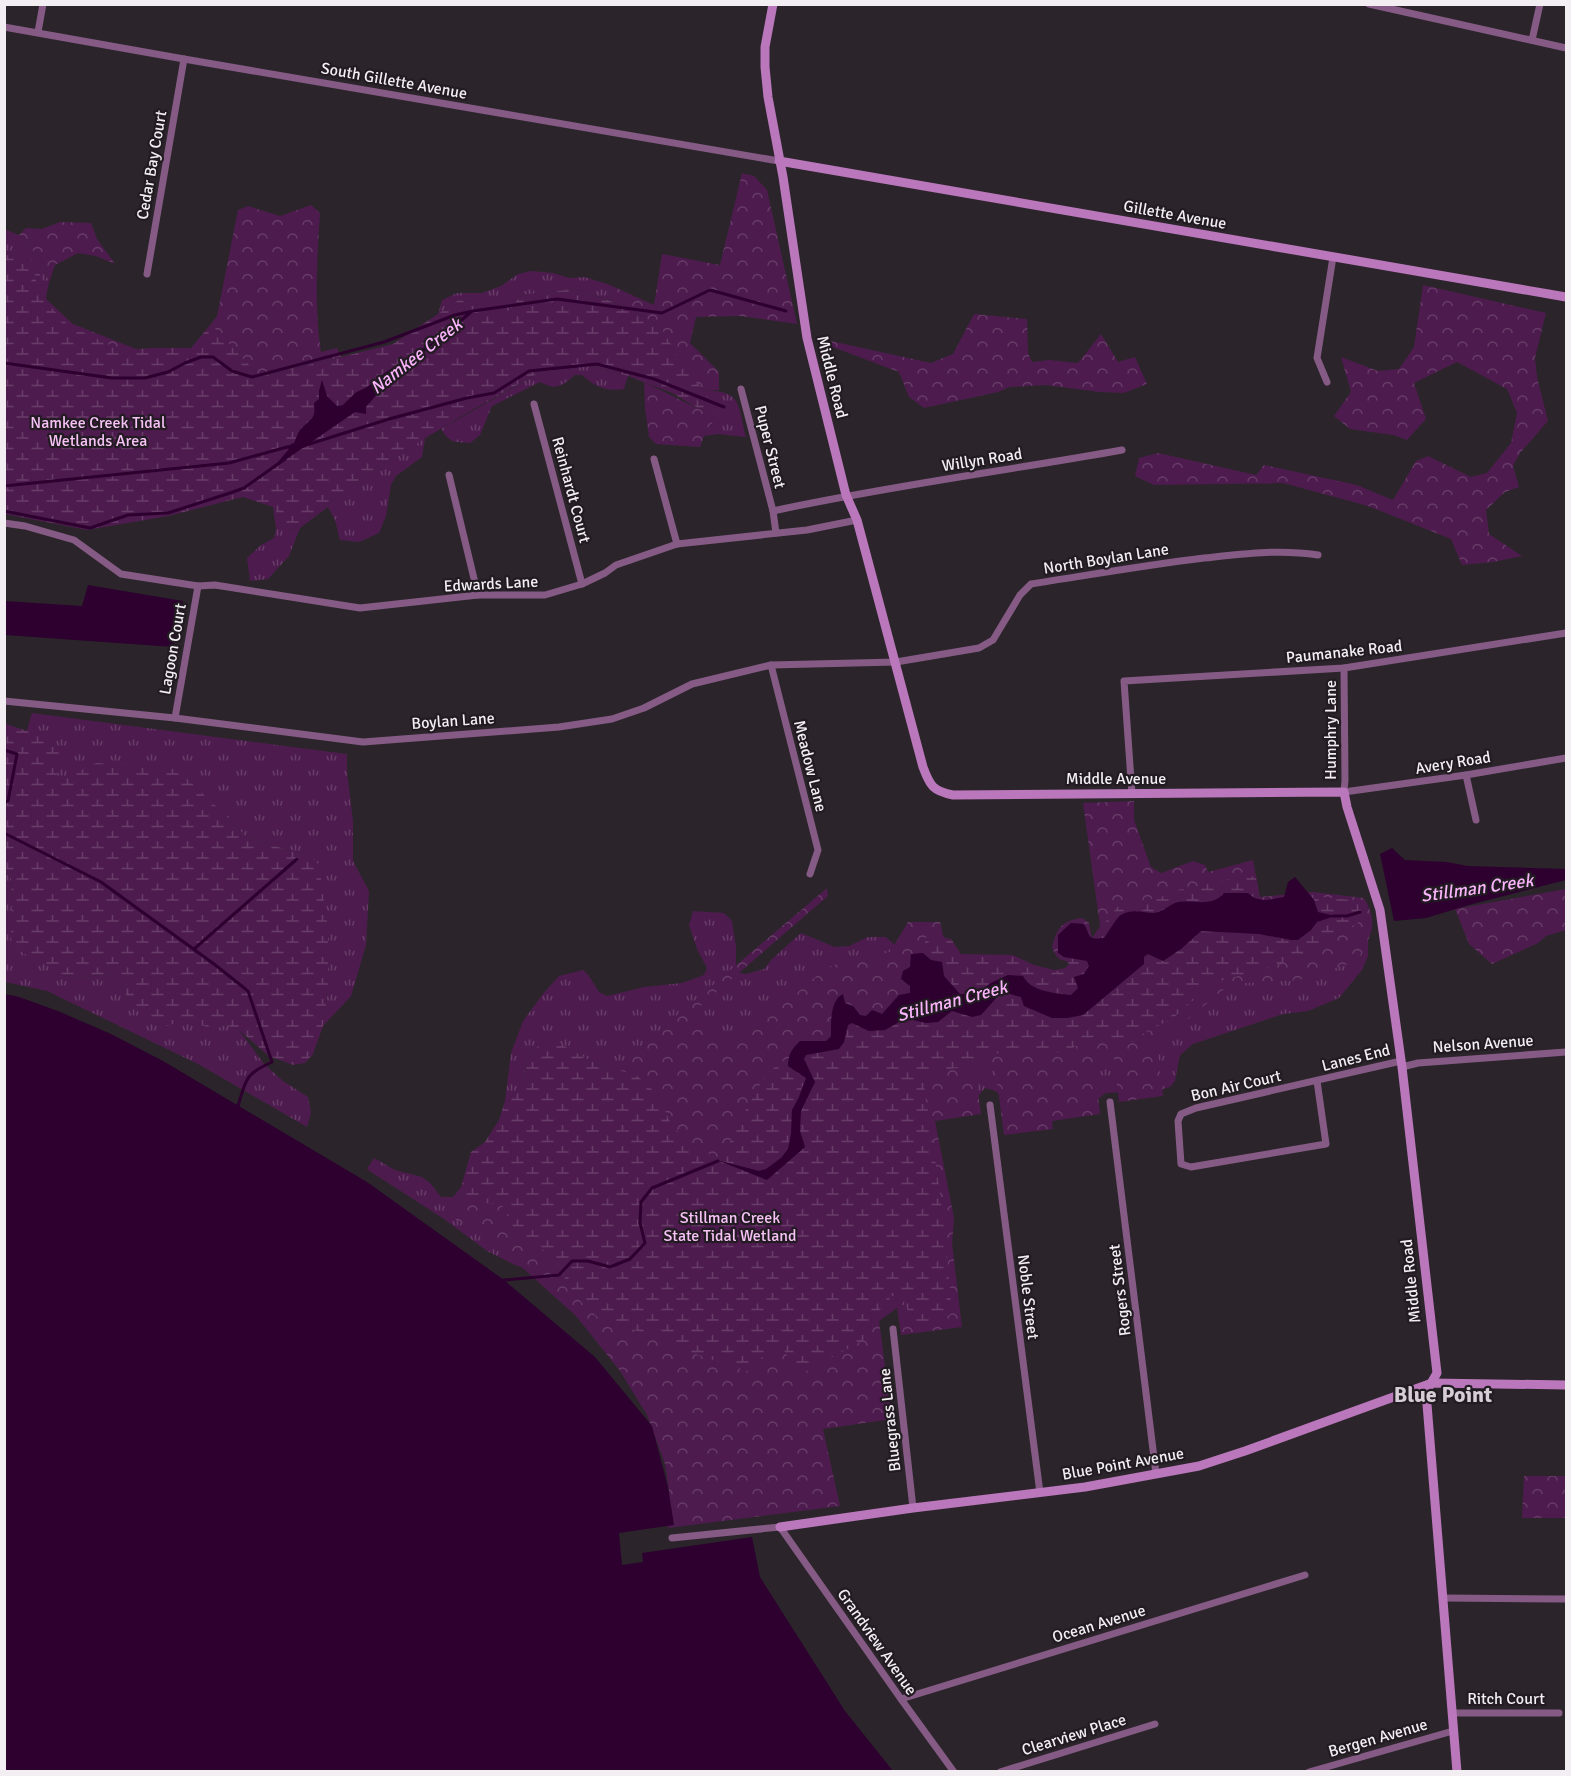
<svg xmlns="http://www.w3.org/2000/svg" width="1571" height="1776" viewBox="0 0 1571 1776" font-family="Signika,sans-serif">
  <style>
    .grass { fill: url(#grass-tufts) }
    .forest { fill: url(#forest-crowns) }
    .wetland { fill: url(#wetland-marsh) }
    .water { fill: #2d002f }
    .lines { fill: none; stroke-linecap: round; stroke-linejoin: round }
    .stream { stroke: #2d002f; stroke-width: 3 }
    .street { stroke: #855b85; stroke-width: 7 }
    .secondary { stroke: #ba77bb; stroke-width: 9 }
    .labels { text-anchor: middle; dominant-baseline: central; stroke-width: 4.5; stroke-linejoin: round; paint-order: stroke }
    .street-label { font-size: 16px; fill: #f2eef2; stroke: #221b22 }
    .park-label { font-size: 16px; fill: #f7c2f6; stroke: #221b22 }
    .water-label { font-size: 18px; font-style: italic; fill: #fab4fb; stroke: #221b22 }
    .district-label { font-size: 22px; font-weight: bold; fill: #d6cdd6; stroke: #221b22 }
  </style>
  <defs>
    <pattern id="grass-tufts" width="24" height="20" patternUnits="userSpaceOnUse" patternTransform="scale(1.5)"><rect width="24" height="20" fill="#4d1b4e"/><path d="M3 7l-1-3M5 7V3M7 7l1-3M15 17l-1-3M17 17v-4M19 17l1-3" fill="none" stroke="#673c68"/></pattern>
    <pattern id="forest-crowns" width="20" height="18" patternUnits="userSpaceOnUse" patternTransform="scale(1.5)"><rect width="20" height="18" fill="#4d1b4e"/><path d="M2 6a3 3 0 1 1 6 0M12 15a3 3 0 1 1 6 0" fill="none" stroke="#673c68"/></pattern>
    <pattern id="wetland-marsh" width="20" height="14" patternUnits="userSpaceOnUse" patternTransform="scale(1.5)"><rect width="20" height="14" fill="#4d1b4e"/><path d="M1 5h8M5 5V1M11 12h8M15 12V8" fill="none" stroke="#673c68"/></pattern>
  </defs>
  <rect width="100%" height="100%" fill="#2b252b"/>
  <g class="grass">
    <polygon points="4,229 19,235 44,263 49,283 45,301 39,295 31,257 5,255"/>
    <polygon points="531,271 553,273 569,278 585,277 610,285 611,301 576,289 521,295 507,314 493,314 472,302 460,300 438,315 442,300 457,293 482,293 501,286 518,274"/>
    <path d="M 588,365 L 628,376 L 624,389 C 606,392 596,387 582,375 L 575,375 C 562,386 556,391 540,382 L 492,406 L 480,435 L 470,443 C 454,442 450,443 441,429 L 542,371 Z"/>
    <path d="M 702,390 C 743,391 737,403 746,437 L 718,434 L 704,436 L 706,430 L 713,422 Z"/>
    <polygon points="425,438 422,457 396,476 391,485 386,516 379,533 359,542 340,540 335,520 328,507 300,528 289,556 268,579 250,581 247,558 261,545 274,538 276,529 273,507 291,532 371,471"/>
    <polygon points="32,713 347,754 347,772 353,821 353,861 369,891 366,945 351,996 323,1026 328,991 307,854 281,848 245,836 222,812 169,767 136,766 47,786 27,730"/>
    <polygon points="4,872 11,878 12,900 64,975 85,977 115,973 123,984 128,1001 214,1028 226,1025 239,1030 264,1064 283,1081 308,1097 311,1113 307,1127 198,1064 47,991 5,982"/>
    <polygon points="693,911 724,913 732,921 736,947 736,972 746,974 764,969 772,959 801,933 835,947 849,946 868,937 886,937 898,948 831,1036 635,1074 602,1067 569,1049 538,1046 528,1058 523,1081 516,1096 505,1101 511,1053 523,1021 542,995 559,976 583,970 589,976 599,992 607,996 644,987 682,983 704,975 707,968 697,949 689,925"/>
    <polygon points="1368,925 1368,956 1362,970 1339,998 1308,1011 1283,1014 1193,1044 1180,1055 1175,1081 1170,1087 1157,1091 1106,1093 1091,1104 1006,1098 993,1090 985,1088 975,1100 927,1077 1213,983"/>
    <polygon points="374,1158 395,1170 422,1177 431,1184 441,1197 453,1197 503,1206 543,1270 517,1266 487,1251 444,1219 371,1172 367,1169"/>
  </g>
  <g class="forest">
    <polygon points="742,173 754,176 767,190 797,324 740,316 696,317 690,343 719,372 719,390 702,390 679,359 661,328 630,308 611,301 610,285 654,305 662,254 720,265"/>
    <path d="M 311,205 L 320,213 C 317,259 314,307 321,352 L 337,348 L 341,357 L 260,377 L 249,365 L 151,517 L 5,257 L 36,261 L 47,300 L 73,324 L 214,380 L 223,338 L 211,324 L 217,316 L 238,210 L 248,206 L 280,216 Z"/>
    <polygon points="60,222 91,223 97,239 115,264 96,256 78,253 55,265 49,283 44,263 19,235 26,228 42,229"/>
    <polygon points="1423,285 1546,313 1535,358 1537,377 1548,421 1520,453 1513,466 1519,487 1505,492 1486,510 1489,534 1522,556 1493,562 1462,565 1451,539 1368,506 1283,483 1154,485 1135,476 1139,458 1158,453 1256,475 1264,465 1357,485 1393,500 1416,461 1428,456 1471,477 1487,473 1511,443 1517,413 1507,389 1457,362 1414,383 1426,419 1407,440 1393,435 1350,429 1334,416 1351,392 1341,357 1378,371 1399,369 1414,347"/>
    <polygon points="974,314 1027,319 1028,353 1032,362 1049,360 1078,363 1101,334 1118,362 1135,357 1147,384 1124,393 1100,392 1046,385 1010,387 998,392 924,408 909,397 899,372 830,346 826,340 931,363 953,354"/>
    <polygon points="644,382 701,410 715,407 713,422 706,430 700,447 656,444 649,437 645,408"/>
    <path d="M 1134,801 L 1134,820 L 1151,867 L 1161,873 L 1193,861 L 1205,865 L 1208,872 L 1253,860 L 1260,897 L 1313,892 L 1364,898 C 1380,925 1370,937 1357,961 L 1299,980 L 1230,984 L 1157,1045 L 1163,1096 L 1119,1102 L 1113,1051 L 1093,1053 L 1100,1114 L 1052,1121 L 1053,1129 L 1004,1135 L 995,1066 L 975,1069 L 981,1114 L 935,1121 L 954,1218 L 952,1243 L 962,1327 L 901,1335 L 897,1308 L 879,1321 L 892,1419 L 823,1429 L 840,1506 L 668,1528 L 669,1491 L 665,1464 L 647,1415 L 620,1371 L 576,1316 L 525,1270 L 462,1223 L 445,1213 L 827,888 L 828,896 L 696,1010 L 730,1050 L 826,968 L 890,952 L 908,922 L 940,922 L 948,957 L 1044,972 L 1077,966 L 1078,961 C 1063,961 1058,963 1052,947 C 1057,928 1061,921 1082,918 L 1089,923 L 1092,938 L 1100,926 L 1083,803 Z"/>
    <polygon points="1566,889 1566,930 1546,936 1538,943 1492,964 1469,944 1455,909"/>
    <polygon points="1524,1476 1566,1476 1566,1518 1522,1518"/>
  </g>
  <g class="wetland">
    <polygon points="4,255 31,256 39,295 68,325 122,351 150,348 191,348 211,324 260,377 393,344 459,300 472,302 493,314 507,314 521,295 576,289 630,308 661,328 678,356 715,407 701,410 672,393 628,376 588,365 542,371 467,413 371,471 291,532 273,507 243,497 168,516 87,530 5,514"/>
    <path d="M 5,724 C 20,728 54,738 60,754 C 61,758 61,764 62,768 L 48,786 L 96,763 L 169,767 L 182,774 L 222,812 L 245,836 L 281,848 L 308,854 L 319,865 L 328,930 L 328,991 L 323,1026 L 313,1054 L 305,1063 L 293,1065 L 269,1056 L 239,1030 L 226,1025 L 214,1029 L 184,1020 L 164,1027 L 131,1007 L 128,1001 L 123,984 L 115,973 L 85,977 L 64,975 L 16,949 L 11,938 L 12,900 L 11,878 L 5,872 Z"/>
    <polygon points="1243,872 1256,878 1260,901 1252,897 1220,898 1208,902 1176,903 1155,913 1140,910 1117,919 1114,925 1104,938 1094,939 1104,924 1117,907 1164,896 1178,890 1224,881"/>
    <path d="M 1309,894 L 1321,897 L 1361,901 L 1361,921 L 1322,943 L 1275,966 L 1213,983 L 1173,1018 L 1139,1036 L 1127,1046 L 1112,1045 L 1093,1037 L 1063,1053 L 1029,1048 L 1013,1052 L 991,1054 L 974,1060 L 967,1067 L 949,1069 L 934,1072 L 927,1077 L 924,1091 L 930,1121 L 945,1232 L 952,1313 L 939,1322 L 913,1323 L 903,1299 L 892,1296 L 879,1311 L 864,1340 L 799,1375 L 782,1347 L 763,1356 L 747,1371 L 674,1347 L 652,1334 L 618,1327 L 601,1320 L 581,1302 L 569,1286 L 558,1264 L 539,1246 L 519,1234 L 510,1222 L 503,1206 L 453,1197 L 461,1187 L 471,1152 L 485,1142 L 499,1120 L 505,1101 L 516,1095 L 523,1081 L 528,1058 L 538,1046 L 553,1040 L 602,1067 L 635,1074 L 650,1087 L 662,1104 L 671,1124 L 692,1147 L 708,1153 L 717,1160 L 727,1156 L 732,1134 L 766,1074 L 788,1057 L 788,1066 L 797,1073 L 806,1078 C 801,1091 794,1104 792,1118 C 791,1122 792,1127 791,1132 C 790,1150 780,1159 766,1169 L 767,1179 L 805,1147 L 800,1131 L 801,1111 L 812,1090 L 812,1072 L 804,1059 L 806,1055 L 839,1049 L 844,1041 L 849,1025 L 853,1023 L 869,1031 L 885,1030 L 901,1021 L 913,1020 L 926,1023 L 938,1022 L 952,1011 L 990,1004 L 998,996 L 1011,994 L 1021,996 L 1052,1018 L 1148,954 L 1191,941 L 1201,931 L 1259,934 L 1291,940 L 1318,912 L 1314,900 Z"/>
    <polygon points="930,934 951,939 961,954 1013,955 1034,965 1062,972 1069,964 1064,957 1088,961 1089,966 1077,983 1078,988 1071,995 1043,992 1026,981 991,983 978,993 960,994 944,976 944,970 937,960 931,960 923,953 926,937"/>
  </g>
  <g class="water">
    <path d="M 445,334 L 385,385 L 366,407 L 366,414 L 355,412 L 272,469 L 289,449 L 285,447 L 294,443 C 296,439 298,432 301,429 C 311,418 316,420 314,403 L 319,399 L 319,391 L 322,380 L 327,396 L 337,406 L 343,405 L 355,393 L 367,387 L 383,374 Z"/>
    <polygon points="88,585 183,601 173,647 5,635 5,601 82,606"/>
    <polygon points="1392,848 1405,860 1447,862 1468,866 1566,869 1566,880 1469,905 1426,918 1394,921 1380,854"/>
    <path d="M 1295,877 L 1314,900 L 1318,912 L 1335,916 L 1317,922 L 1311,930 L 1298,940 L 1291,940 L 1259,934 L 1201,931 L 1181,949 L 1163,961 L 1148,954 L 1144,957 L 1144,964 L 1083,1015 L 1067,1018 L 1052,1018 L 1024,1006 L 1021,997 L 1010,994 L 998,996 L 981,1015 L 972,1017 L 952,1011 L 938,1022 L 926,1023 L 913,1020 L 901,1021 L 885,1030 L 869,1031 L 852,1023 L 848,1025 L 844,1042 L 839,1049 L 806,1055 L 804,1059 L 815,1082 L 801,1111 L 800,1131 L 805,1147 L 767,1180 L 717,1160 L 759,1171 L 766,1169 L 781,1158 L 788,1149 L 791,1134 L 792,1110 L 799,1097 L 806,1078 L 788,1066 C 788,1054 792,1049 800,1041 L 826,1041 L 831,1036 C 831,1023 830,1000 843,994 L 845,1003 L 853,1006 L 860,1015 L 866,1016 L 872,1010 L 882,1014 L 899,995 L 910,993 L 910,986 L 901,979 L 903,971 L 910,967 L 911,954 L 923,953 L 931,960 L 942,962 L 944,976 L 960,994 L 978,993 L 991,983 L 1008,975 L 1023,976 C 1031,992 1054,993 1071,995 L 1078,988 L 1074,977 L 1084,974 L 1089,966 L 1087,961 L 1064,957 L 1058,953 L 1058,935 L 1071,923 L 1084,924 C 1091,936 1086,940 1104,938 C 1108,933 1117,917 1121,915 C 1133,908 1142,913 1153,913 C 1161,913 1168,906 1175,903 C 1191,898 1211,909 1224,893 L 1248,893 C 1259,904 1271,899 1284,897 L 1288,882 Z"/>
    <polygon points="5,994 19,997 58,1011 111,1034 163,1061 367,1182 504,1280 595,1357 652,1426 668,1487 674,1525 619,1533 622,1565 643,1562 642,1553 752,1537 760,1577 845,1711 893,1771 5,1771"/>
  </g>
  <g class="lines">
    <g class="stream">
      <polyline points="444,335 471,312"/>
      <polyline points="4,363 112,378 145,378 168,372 185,363 201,357 213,357 232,371 252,377 384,342 455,315 473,311 557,299 662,313 710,290 786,311"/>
      <polyline points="303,446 389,419 467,398 494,393 529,371 597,364 654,379 724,407"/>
      <polyline points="4,486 229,463 287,447"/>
      <polyline points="4,511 90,528 128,515 168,513 230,493 244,488 285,459"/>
      <polyline points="4,750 17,754 8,801 4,802"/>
      <path d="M 4,833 L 101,882 L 214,964 L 248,991 L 272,1062 C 245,1074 246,1079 238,1106"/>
      <polyline points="1333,916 1347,916 1360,912"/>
      <polyline points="194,949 297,859"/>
      <polyline points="504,1280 559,1275 572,1261 588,1261 610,1267 630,1259 645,1243 640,1223 641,1202 652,1188 718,1161"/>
    </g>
    <g class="street">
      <polyline points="1369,4 1566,48"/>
      <polyline points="4,27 184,59 779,161"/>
      <polyline points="38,32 43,4"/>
      <polyline points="1532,40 1540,4"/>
      <polyline points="147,274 184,59"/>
      <polyline points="1327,382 1317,358 1333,257"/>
      <polyline points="741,389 773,511 776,533"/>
      <polyline points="534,404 582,584"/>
      <polyline points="654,459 677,544"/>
      <polyline points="449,475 478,595"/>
      <path d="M 773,511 C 888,486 1005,471 1122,450"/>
      <polyline points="4,523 25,526 74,540 121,574 198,586 215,585 360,608 478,595 545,595 582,584 605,573 616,565 677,544 807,530 857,520"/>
      <polyline points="771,665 818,850 810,874"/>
      <polyline points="1344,668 1345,780 1344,792 1466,775 1566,758"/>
      <path d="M 4,701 L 175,718 L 363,742 L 559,727 L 612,719 L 644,708 L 692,684 L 771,665 L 896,662 L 979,648 L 993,640 L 1020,595 L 1031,584 C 1089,575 1146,565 1204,558 C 1242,554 1279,549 1318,555"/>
      <polyline points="175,718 198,586"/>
      <polyline points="1466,775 1476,820"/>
      <polyline points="1132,794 1124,681 1344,668 1566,633"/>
      <polyline points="1402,1067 1418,1063 1566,1052"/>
      <polyline points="1317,1081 1326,1144 1191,1167 1181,1164 1178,1121 1181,1114 1196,1108 1401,1061"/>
      <polyline points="1110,1102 1156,1474"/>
      <polyline points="990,1105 1040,1493"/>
      <polyline points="893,1329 913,1508"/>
      <polyline points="672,1538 780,1527 901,1699 954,1772"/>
      <polyline points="1443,1598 1566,1599"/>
      <polyline points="901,1699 1305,1575"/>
      <polyline points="1452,1713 1559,1713"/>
      <polyline points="1000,1772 1155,1724"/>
      <polyline points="1309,1772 1453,1731"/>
    </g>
    <g class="secondary">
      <path d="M 773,4 L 765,47 L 765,67 L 768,97 L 783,177 L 807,338 L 846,495 L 857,520 L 923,767 C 930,786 933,791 953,795 L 1344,792 L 1347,807 L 1380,910 L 1402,1067 L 1437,1373 L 1426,1392 L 1457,1772"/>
      <polyline points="779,161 1566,297"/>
      <polyline points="780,1527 913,1508 1085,1487 1199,1466 1245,1451 1432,1383 1566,1385"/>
    </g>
  </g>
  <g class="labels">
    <g class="street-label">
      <text transform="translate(394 81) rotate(10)">South Gillette Avenue</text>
      <text transform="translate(152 165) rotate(-80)">Cedar Bay Court</text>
      <text transform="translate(1175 215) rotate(10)">Gillette Avenue</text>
      <text transform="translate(832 377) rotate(76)">Middle Road</text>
      <text transform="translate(770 447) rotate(76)">Puper Street</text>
      <text transform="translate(982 460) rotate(-9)">Willyn Road</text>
      <text transform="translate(571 490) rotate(75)">Reinhardt Court</text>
      <text transform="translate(1106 559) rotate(-9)">North Boylan Lane</text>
      <text transform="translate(491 584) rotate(-3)">Edwards Lane</text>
      <text transform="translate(173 649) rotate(-80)">Lagoon Court</text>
      <text transform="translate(1344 652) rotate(-6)">Paumanake Road</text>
      <text transform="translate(453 721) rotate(-4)">Boylan Lane</text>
      <text transform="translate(1331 730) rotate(-90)">Humphry Lane</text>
      <text transform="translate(1453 763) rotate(-9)">Avery Road</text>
      <text transform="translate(810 766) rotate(76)">Meadow Lane</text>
      <text x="1116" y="779">Middle Avenue</text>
      <text transform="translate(1483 1044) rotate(-4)">Nelson Avenue</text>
      <text transform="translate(1356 1058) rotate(-14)">Lanes End</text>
      <text transform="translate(1236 1086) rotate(-13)">Bon Air Court</text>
      <text transform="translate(1411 1281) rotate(-96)">Middle Road</text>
      <text transform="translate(1120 1290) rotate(-97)">Rogers Street</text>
      <text transform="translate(1028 1297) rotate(83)">Noble Street</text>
      <text transform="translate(890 1420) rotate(-96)">Bluegrass Lane</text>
      <text transform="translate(1123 1464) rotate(-10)">Blue Point Avenue</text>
      <text transform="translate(1099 1624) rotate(-17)">Ocean Avenue</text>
      <text transform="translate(877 1642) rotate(55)">Grandview Avenue</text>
      <text x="1506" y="1699">Ritch Court</text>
      <text transform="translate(1074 1735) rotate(-17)">Clearview Place</text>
      <text transform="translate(1378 1738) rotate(-16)">Bergen Avenue</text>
    </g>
    <g class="park-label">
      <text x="98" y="423">Namkee Creek Tidal<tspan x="98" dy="18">Wetlands Area</tspan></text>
      <text x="730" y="1218">Stillman Creek<tspan x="730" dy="18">State Tidal Wetland</tspan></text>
    </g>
    <g class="water-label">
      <text transform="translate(416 356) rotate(-38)">Namkee Creek</text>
      <text transform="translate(1477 888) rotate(-8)">Stillman Creek</text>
      <text transform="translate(952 1001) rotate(-15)">Stillman Creek</text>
    </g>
    <g class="district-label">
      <text x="1443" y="1394">Blue Point</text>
    </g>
  </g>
  <rect width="1571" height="1776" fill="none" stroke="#f2eef2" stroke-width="12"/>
</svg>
